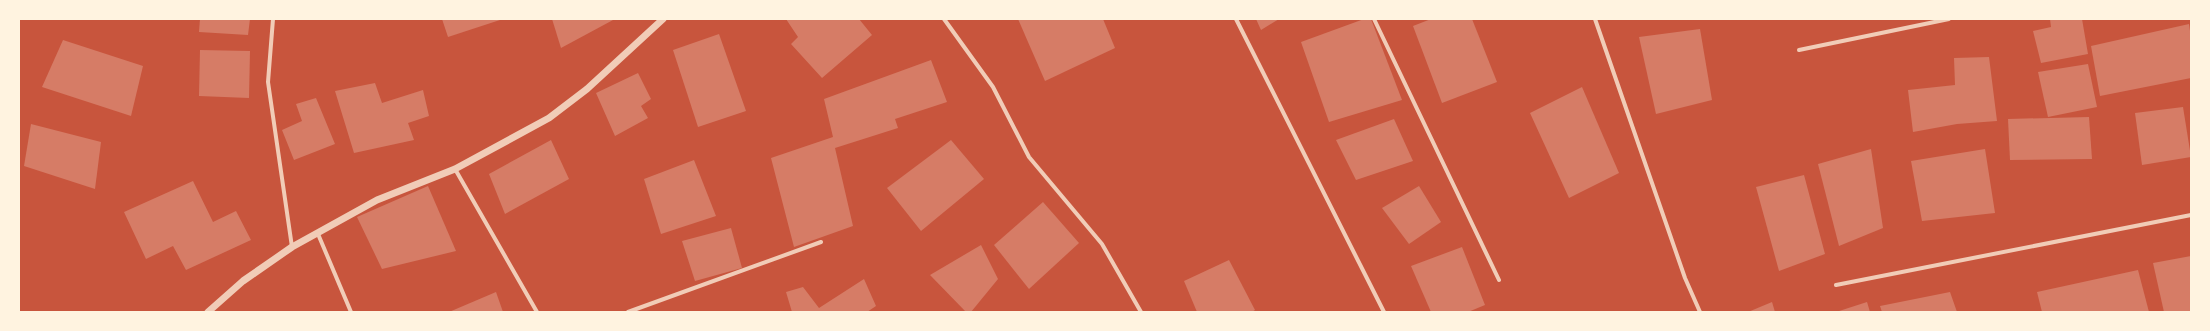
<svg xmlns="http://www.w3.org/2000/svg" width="2210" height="331" viewBox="0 0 2210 331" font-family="'Fira Sans',sans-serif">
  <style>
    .building { fill: #d67c66 }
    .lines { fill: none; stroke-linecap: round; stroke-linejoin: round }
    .minor { stroke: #f1ccb7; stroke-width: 4 }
    .tertiary { stroke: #f1ccb7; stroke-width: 7 }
  </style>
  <rect width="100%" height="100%" fill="#c8553d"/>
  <g class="building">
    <polygon points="200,19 250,19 248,35 199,32"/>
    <polygon points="442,19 503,19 448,37"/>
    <polygon points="552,19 613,19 613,20 561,48"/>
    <polygon points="786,19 859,19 872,35 822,78 791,44 798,37"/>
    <polygon points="1018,19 1103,19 1115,48 1045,81"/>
    <polygon points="1256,19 1279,19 1261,30"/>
    <polygon points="1364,19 1371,19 1402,100 1329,122 1301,42"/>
    <polygon points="1431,19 1472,19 1497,82 1442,103 1413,26"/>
    <polygon points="2050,19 2082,19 2088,54 2041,63 2033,31 2051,27"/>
    <polygon points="2189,24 2191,38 2191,78 2100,96 2091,46"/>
    <polygon points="1700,29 1712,100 1656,114 1639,37"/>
    <polygon points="719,34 746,111 698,127 673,50"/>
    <polygon points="63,40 143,66 131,116 42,87"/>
    <polygon points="200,50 250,51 249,98 199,96"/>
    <polygon points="1989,57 1997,121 1957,124 1913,132 1908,90 1955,85 1954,58"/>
    <polygon points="931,60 947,102 895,119 898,128 835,148 853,226 794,247 771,158 833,137 824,99"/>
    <polygon points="2088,64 2097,107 2048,117 2038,72"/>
    <polygon points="638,73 651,99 641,106 648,118 615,136 596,93"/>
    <polygon points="375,83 382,103 423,90 429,116 408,123 414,140 354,153 335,91"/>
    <polygon points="1582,87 1619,173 1569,198 1530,113"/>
    <polygon points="316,98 335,144 294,160 282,130 302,121 296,104"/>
    <polygon points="2183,107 2191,157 2142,165 2135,113"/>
    <polygon points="2089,117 2092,159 2010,160 2008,119"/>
    <polygon points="1394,119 1413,161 1356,180 1336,140"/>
    <polygon points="31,124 101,142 95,189 24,166"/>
    <polygon points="551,140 569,179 505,214 489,174"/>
    <polygon points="951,140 984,179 921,231 887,188"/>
    <polygon points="1871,149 1883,228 1839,246 1818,164"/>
    <polygon points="1985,149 1995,213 1922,221 1911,161"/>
    <polygon points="694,160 716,216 661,234 644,179"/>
    <polygon points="1804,175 1825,254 1779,271 1756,187"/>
    <polygon points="193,181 213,222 236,211 251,240 186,270 173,246 146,259 124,212"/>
    <polygon points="428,186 456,251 382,269 357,217"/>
    <polygon points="1419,186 1441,222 1409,244 1382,208"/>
    <polygon points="1043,202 1079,243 1029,289 994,245"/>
    <polygon points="731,228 742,268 695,281 682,241"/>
    <polygon points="981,245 998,279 971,312 966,312 930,275"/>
    <polygon points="1462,247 1485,305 1468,312 1431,312 1411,266"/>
    <polygon points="2191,256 2191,312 2164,312 2153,263"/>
    <polygon points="1229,260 1255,310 1252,312 1197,312 1184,281"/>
    <polygon points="2138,270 2149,312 2042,312 2037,292"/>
    <polygon points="864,279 876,306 867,312 792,312 786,292 803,287 819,308"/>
    <polygon points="496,292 503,312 449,312"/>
    <polygon points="1950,292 1957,312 1882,312 1880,306"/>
    <polygon points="1772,302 1775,312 1748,312"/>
    <polygon points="1867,302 1870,312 1836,312"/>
  </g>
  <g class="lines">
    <g class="minor">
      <polyline points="273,19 268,82 292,247"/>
      <polyline points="944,19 993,87 1029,157 1102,244 1141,312"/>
      <polyline points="1236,19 1384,312"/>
      <polyline points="1374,19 1499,280"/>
      <polyline points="1595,19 1685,278 1700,312"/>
      <polyline points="1799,50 1949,19"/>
      <polyline points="455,169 537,312"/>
      <polyline points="318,234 351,312"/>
      <polyline points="1836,285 2191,215"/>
      <polyline points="628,312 821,242"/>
    </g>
    <polyline class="tertiary" points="208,312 243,281 292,247 377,200 455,169 549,118 587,89 663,19"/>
  </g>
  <rect width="2210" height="331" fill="none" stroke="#fff3e0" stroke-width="40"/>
</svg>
